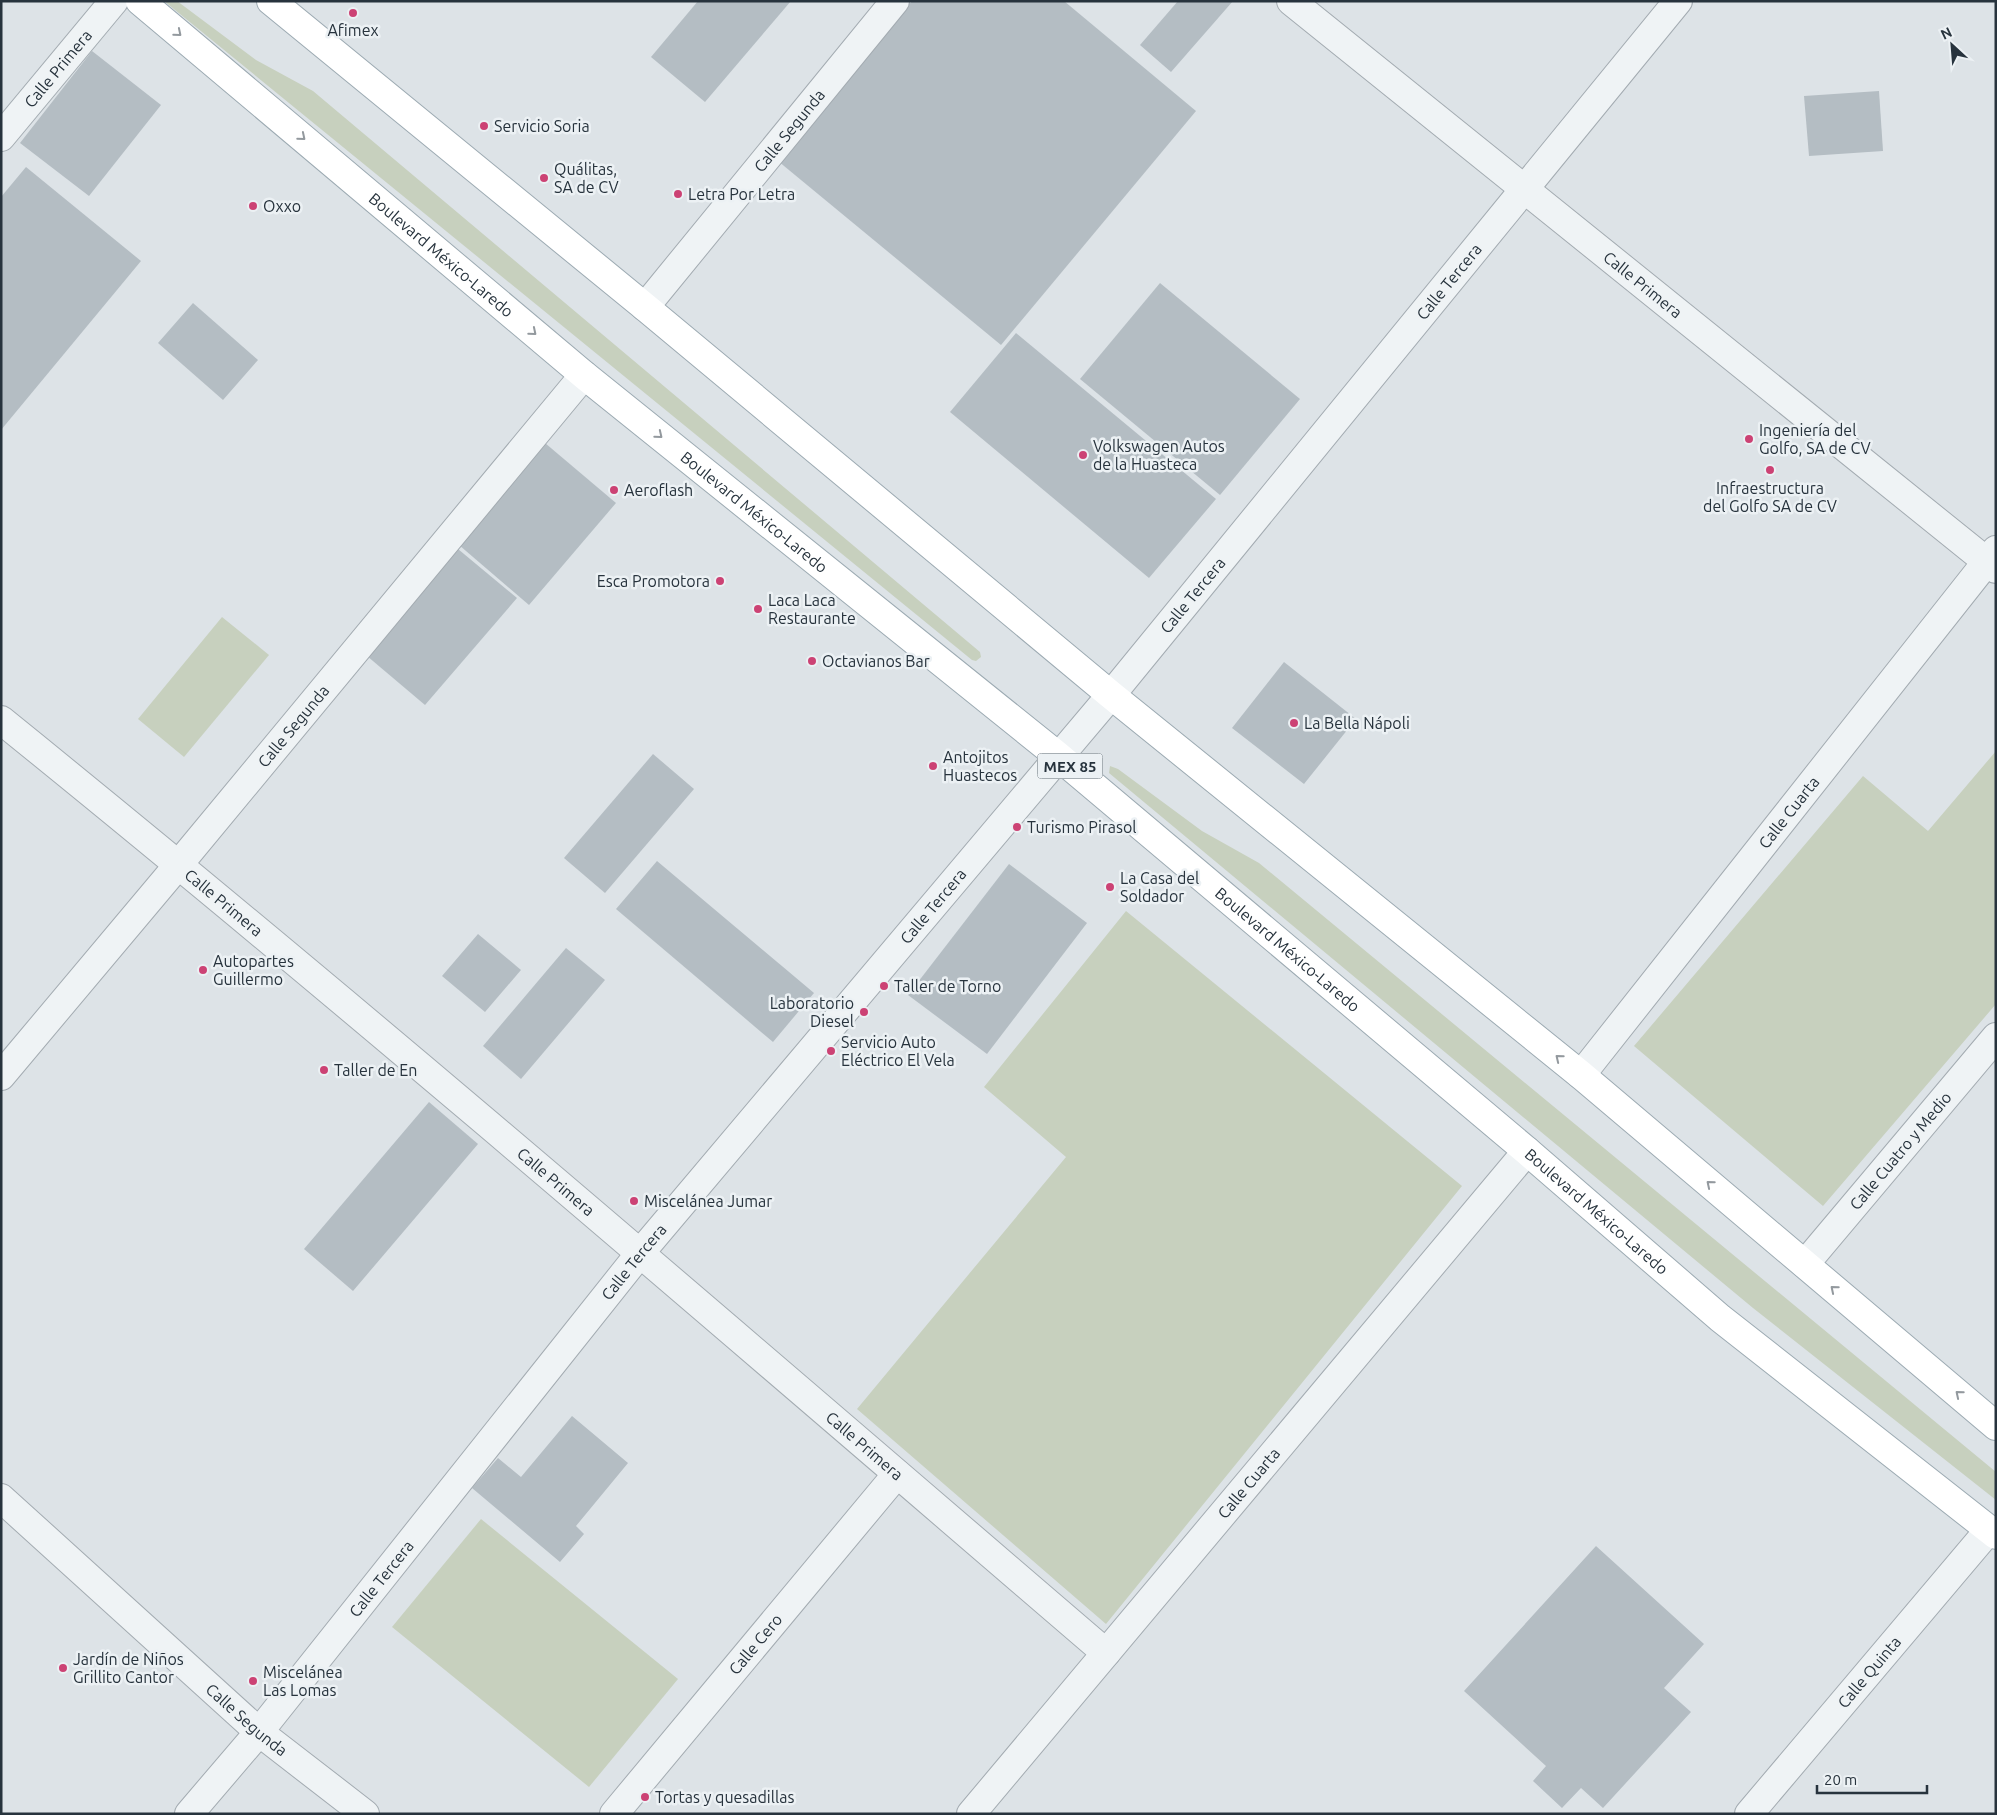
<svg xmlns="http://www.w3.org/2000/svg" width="1997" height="1815" viewBox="0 0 1997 1815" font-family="Ubuntu,sans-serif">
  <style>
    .green { fill: #c7d0be }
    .building { fill: #b4bdc3 }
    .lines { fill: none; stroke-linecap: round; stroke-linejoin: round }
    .street-casing { stroke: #a3abb1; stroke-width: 30 }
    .primary-casing { stroke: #9caab2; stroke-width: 30 }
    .street { stroke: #eff3f5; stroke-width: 28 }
    .primary { stroke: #fff; stroke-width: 28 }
    .oneway { stroke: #93999e }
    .poi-dot { fill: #cc4274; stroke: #ecf1f4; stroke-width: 2 }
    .labels { text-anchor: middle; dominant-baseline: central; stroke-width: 5; stroke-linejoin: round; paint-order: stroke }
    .shield { fill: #ecf1f4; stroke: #626c74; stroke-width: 1 }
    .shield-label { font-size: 15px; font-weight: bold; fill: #27333d }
    .poi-label { font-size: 16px; fill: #27333d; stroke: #ecf1f4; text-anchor: start }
    .street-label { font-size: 16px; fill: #27333d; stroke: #ecf1f4 }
  </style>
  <rect width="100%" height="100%" fill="#dde3e7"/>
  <g class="green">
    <polygon points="164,1 177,1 256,60 313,91 980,652 981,657 976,661 972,660"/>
    <polygon points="222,617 269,655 184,757 138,719"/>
    <polygon points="1996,751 1996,1004 1823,1206 1634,1046 1863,776 1928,831"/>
    <polygon points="1110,766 1118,769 1202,831 1259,863 1996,1472 1996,1500 1753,1308 1109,773"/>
    <polygon points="1126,911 1462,1186 1106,1624 857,1409 1066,1157 984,1087"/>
    <polygon points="481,1519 678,1679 589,1787 392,1627"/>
  </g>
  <g class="building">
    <polygon points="698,1 791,1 705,102 651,57"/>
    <polygon points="912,1 1064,1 1196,111 1001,345 778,161"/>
    <polygon points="1178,1 1233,1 1171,72 1140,45"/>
    <polygon points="92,51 161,105 89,196 20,143"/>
    <polygon points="1879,91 1883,151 1809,156 1804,96"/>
    <polygon points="26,167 141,261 1,430 1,197"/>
    <polygon points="1160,283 1300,399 1220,495 1080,379"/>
    <polygon points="193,303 258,360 223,400 158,343"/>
    <polygon points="1016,333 1216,499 1149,578 950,412"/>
    <polygon points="545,443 616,503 529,605 459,545"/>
    <polygon points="458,549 517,598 425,705 367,656"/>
    <polygon points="1284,662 1356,719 1304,784 1232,728"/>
    <polygon points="653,754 694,789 605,893 564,858"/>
    <polygon points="657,861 814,993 773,1042 616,909"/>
    <polygon points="1009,864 1087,923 987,1054 908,995"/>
    <polygon points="478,934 521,970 485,1012 442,976"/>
    <polygon points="566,948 605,980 521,1079 483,1046"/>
    <polygon points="429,1102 478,1144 353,1291 304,1249"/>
    <polygon points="572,1416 628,1463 576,1526 584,1534 560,1562 472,1488 498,1458 521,1477"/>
    <polygon points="1596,1546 1704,1644 1664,1688 1691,1712 1603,1808 1581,1788 1562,1808 1533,1781 1546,1766 1464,1691"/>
  </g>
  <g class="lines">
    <g class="street-casing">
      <g id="street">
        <path id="s1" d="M 1291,1 L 1996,569"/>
        <path id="s2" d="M 1,137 L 114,1"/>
        <path id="s3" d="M 645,307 L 895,1"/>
        <path id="s4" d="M 1,720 C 376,1023 740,1339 1106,1653"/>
        <path id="s5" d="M 1581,1075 L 1996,550"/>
        <path id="s6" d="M 1,1076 L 179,864 L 584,375"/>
        <path id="s7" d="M 1805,1264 L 1996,1037"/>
        <path id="s8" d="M 1,1498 L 259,1732 L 365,1814"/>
        <path id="s9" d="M 189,1814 L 259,1732 L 641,1252 L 1111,695 L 1678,1"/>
        <path id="s10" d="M 614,1814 L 897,1474"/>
        <path id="s11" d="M 971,1814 L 1527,1151"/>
        <path id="s12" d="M 1749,1814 L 1989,1530"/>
      </g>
    </g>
    <g class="primary-casing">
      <g id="primary">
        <path id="s13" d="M 140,1 L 584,375 L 1058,756 L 1527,1151 L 1720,1318 L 1996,1535"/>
        <polyline points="271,1 645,307 1111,695 1581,1075 1996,1426"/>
      </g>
    </g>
    <use href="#street" class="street"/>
    <use href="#primary" class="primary"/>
  </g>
  <defs><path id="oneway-chevron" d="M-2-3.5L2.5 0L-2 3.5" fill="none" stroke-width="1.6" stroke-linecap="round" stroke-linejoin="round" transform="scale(1.25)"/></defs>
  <g class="oneway">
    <use href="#oneway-chevron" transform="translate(178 33) rotate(40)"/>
    <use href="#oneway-chevron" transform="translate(302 137) rotate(40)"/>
    <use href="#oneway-chevron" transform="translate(533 332) rotate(40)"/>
    <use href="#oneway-chevron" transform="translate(659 435) rotate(39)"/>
    <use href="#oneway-chevron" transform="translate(1559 1058) rotate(-141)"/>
    <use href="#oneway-chevron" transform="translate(1710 1184) rotate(-140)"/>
    <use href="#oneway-chevron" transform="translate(1834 1289) rotate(-140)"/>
    <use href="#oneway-chevron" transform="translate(1959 1394) rotate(-140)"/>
  </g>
  <g class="poi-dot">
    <circle cx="353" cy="13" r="5"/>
    <circle cx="484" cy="126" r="5"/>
    <circle cx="544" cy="178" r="5"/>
    <circle cx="678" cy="194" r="5"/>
    <circle cx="253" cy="206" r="5"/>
    <circle cx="1749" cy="439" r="5"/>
    <circle cx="1083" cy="455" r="5"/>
    <circle cx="1770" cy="470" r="5"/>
    <circle cx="614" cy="490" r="5"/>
    <circle cx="720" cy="581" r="5"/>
    <circle cx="758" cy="609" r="5"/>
    <circle cx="812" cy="661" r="5"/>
    <circle cx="1294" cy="723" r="5"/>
    <circle cx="933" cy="766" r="5"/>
    <circle cx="1017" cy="827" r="5"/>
    <circle cx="1110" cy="887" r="5"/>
    <circle cx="203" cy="970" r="5"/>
    <circle cx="884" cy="986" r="5"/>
    <circle cx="864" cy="1012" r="5"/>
    <circle cx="831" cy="1051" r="5"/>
    <circle cx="324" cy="1070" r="5"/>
    <circle cx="634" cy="1201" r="5"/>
    <circle cx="63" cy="1668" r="5"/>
    <circle cx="253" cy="1681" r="5"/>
    <circle cx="645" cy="1797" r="5"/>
  </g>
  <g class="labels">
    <rect class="shield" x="1037.5" y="753.5" width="65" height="25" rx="4"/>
    <g class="shield-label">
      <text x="1070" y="766">MEX 85</text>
    </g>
    <g class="poi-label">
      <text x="353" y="30" text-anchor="middle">Afimex</text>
      <text x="494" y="126">Servicio Soria</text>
      <text x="554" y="169">Quálitas,<tspan x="554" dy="18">SA de CV</tspan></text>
      <text x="688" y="194">Letra Por Letra</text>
      <text x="263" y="206">Oxxo</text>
      <text x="1759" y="430">Ingeniería del<tspan x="1759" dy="18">Golfo, SA de CV</tspan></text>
      <text x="1093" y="446">Volkswagen Autos<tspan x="1093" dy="18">de la Huasteca</tspan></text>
      <text x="1770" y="488" text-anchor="middle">Infraestructura<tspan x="1770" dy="18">del Golfo SA de CV</tspan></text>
      <text x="624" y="490">Aeroflash</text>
      <text x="710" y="581" text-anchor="end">Esca Promotora</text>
      <text x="768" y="600">Laca Laca<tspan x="768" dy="18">Restaurante</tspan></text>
      <text x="822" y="661">Octavianos Bar</text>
      <text x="1304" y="723">La Bella Nápoli</text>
      <text x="943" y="757">Antojitos<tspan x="943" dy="18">Huastecos</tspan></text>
      <text x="1027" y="827">Turismo Pirasol</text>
      <text x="1120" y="878">La Casa del<tspan x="1120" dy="18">Soldador</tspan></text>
      <text x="213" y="961">Autopartes<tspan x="213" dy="18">Guillermo</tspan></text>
      <text x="894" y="986">Taller de Torno</text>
      <text x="854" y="1003" text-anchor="end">Laboratorio<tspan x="854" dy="18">Diesel</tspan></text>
      <text x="841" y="1042">Servicio Auto<tspan x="841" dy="18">Eléctrico El Vela</tspan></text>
      <text x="334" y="1070">Taller de En</text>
      <text x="644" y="1201">Miscelánea Jumar</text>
      <text x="73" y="1659">Jardín de Niños<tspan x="73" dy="18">Grillito Cantor</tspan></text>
      <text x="263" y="1672">Miscelánea<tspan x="263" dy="18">Las Lomas</tspan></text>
      <text x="655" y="1797">Tortas y quesadillas</text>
    </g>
    <g class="street-label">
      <text stroke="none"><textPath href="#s2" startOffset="89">Calle Primera</textPath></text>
      <text stroke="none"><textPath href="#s3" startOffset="228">Calle Segunda</textPath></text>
      <text stroke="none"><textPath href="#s13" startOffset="394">Boulevard México-Laredo</textPath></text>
      <text stroke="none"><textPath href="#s9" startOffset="1984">Calle Tercera</textPath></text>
      <text stroke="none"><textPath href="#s1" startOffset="452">Calle Primera</textPath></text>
      <text stroke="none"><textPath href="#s13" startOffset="799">Boulevard México-Laredo</textPath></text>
      <text stroke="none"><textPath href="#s9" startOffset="1579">Calle Tercera</textPath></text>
      <text stroke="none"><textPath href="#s6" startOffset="456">Calle Segunda</textPath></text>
      <text stroke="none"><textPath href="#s5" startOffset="335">Calle Cuarta</textPath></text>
      <text stroke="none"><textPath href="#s4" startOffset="288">Calle Primera</textPath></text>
      <text stroke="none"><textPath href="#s9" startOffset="1174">Calle Tercera</textPath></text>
      <text stroke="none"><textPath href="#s13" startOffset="1489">Boulevard México-Laredo</textPath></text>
      <text stroke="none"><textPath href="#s7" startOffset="148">Calle Cuatro y Medio</textPath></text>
      <text stroke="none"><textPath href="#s4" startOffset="722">Calle Primera</textPath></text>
      <text stroke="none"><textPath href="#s13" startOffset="1894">Boulevard México-Laredo</textPath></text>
      <text stroke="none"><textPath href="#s9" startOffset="709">Calle Tercera</textPath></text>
      <text stroke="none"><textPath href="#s4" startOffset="1128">Calle Primera</textPath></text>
      <text stroke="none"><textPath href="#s11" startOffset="432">Calle Cuarta</textPath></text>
      <text stroke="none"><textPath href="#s9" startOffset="304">Calle Tercera</textPath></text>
      <text stroke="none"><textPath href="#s10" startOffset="221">Calle Cero</textPath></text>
      <text stroke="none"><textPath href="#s12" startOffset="186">Calle Quinta</textPath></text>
      <text stroke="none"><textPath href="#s8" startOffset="331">Calle Segunda</textPath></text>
    </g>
  </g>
  <rect width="1997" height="1815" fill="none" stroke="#27333d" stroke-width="5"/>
  <g transform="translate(1952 45) rotate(334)" stroke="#ecf1f4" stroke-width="4" paint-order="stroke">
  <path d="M0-4L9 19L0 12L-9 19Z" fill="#27333d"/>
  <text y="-8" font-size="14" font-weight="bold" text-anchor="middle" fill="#27333d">N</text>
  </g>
  <path d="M1817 1785v8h110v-8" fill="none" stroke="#27333d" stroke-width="2.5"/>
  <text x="1824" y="1785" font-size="15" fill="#27333d" stroke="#ecf1f4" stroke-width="4" paint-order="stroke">20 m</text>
</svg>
